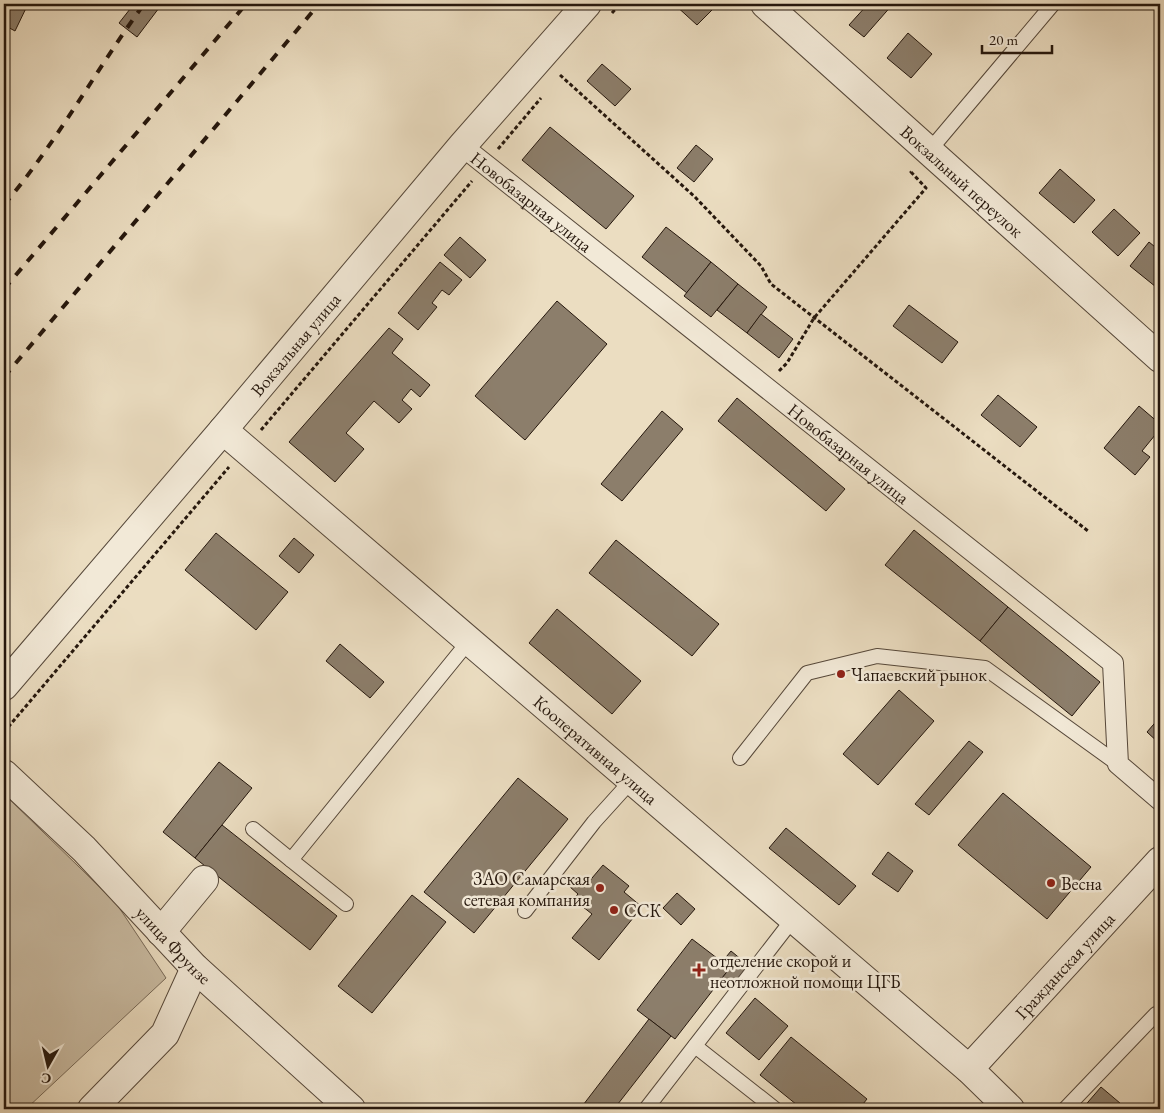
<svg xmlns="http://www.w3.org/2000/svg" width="1164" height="1113" viewBox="0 0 1164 1113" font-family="'EB Garamond',serif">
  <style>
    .green { fill: #c9bba2; stroke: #776958 }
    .building { fill: #8c7e6b; stroke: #25170d }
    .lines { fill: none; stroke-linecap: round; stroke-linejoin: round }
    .service-casing { stroke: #56483a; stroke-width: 16 }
    .pedestrian-casing { stroke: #56483a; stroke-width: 22 }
    .minor-casing { stroke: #56483a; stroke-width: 30 }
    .tertiary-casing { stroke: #56483a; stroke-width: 30 }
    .path { stroke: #25170d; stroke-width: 3; stroke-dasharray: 4 2.5; stroke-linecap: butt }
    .service { stroke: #f2e9d7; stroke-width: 14 }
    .pedestrian { stroke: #f2e9d7; stroke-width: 20 }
    .minor { stroke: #f2e9d7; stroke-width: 28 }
    .tertiary { stroke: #f2e9d7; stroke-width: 28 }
    .rail { stroke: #25170d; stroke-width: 4; stroke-dasharray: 9 9; stroke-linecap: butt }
    .poi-dot { fill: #8f2418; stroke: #f2e9d7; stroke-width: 2 }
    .labels { text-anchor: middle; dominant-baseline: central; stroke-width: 5; stroke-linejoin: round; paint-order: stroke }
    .street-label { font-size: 18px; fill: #25170d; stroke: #f2e9d7 }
    .poi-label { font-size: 18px; fill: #25170d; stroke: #f2e9d7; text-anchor: start }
  </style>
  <rect width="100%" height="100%" fill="#ebddc1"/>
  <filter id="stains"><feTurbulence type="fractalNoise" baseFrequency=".004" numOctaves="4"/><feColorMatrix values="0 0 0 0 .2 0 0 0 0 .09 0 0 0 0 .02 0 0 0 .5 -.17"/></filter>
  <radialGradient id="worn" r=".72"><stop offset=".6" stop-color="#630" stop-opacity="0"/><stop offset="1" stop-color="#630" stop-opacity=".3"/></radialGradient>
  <polygon class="green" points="4,794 116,903 166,978 26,1109 4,1109"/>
  <g class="building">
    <polygon points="4,4 28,4 15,31 4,25"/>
    <polygon points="134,4 162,4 137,37 119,23"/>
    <polygon points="674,4 706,4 712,10 697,25"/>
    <polygon points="868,4 893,4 864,37 849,25"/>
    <polygon points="908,33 932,54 911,78 887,58"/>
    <polygon points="602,64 631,89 615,106 587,81"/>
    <polygon points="550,127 634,196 606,229 522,160"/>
    <polygon points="696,145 713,159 694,182 677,168"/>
    <polygon points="1060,169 1095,200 1074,223 1039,193"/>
    <polygon points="1114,209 1140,233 1118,256 1092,232"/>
    <polygon points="666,227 711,262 687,293 642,257"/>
    <polygon points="460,237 486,260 470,278 444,255"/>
    <polygon points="1149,242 1160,251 1160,281 1156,287 1130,266"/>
    <polygon points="440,262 462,280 449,295 442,290 432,303 437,307 418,330 398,313"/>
    <polygon points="711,262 738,284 711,317 684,296"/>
    <polygon points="738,284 767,307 747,333 717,310"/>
    <polygon points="557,301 607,344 525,440 475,396"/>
    <polygon points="909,305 958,342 942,363 893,326"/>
    <polygon points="761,314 793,339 779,358 747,333"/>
    <polygon points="389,328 403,339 392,353 430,385 420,397 411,389 402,400 412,409 399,423 374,401 346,433 364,449 335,482 289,442"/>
    <polygon points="998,395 1037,427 1020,447 981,415"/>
    <polygon points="737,398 845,489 826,511 718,421"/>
    <polygon points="1139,406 1160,424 1160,429 1142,451 1150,457 1135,475 1104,448"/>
    <polygon points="662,411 683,429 622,501 601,484"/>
    <polygon points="914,530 1008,607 980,641 885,565"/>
    <polygon points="216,533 288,592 256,630 185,570"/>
    <polygon points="294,538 314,555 299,573 279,556"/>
    <polygon points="616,540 719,624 692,656 589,573"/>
    <polygon points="1008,607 1100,682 1072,716 980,641"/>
    <polygon points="557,609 641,681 612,714 529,643"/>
    <polygon points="340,644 384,682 370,698 326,661"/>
    <polygon points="899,690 934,721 878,785 843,754"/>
    <polygon points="1160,717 1160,744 1147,732"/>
    <polygon points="969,741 983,752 929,815 915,804"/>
    <polygon points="219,762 252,788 195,858 163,832"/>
    <polygon points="518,778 568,819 474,933 424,892"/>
    <polygon points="1003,793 1091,867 1047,919 958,845"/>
    <polygon points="222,825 337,916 310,950 195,858"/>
    <polygon points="786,828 856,886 839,905 769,848"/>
    <polygon points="888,852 913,871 898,892 872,874"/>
    <polygon points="603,865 629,886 624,892 642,907 599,960 572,938 592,914 573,899 578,894 570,887 578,877 587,884"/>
    <polygon points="677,893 695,909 681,925 663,908"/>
    <polygon points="412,895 446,922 372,1013 338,986"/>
    <polygon points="692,939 730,968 675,1039 637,1010"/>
    <polygon points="731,951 748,965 732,987 722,978 730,968 722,962"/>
    <polygon points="755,998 788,1026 759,1060 726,1033"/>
    <polygon points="649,1019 671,1036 614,1109 580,1109"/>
    <polygon points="791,1037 867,1099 859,1109 802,1109 760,1075"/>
    <polygon points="1101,1087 1127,1109 1082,1109"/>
  </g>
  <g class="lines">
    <g class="service-casing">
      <g id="service">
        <polyline points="929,151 1053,4"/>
        <polyline points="740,758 807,673 877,656 985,668 1118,764"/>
        <polyline points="253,829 291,860"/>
        <polyline points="346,904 291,860 469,641"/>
        <polyline points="525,911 594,822 632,780"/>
        <polyline points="695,1046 775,1109"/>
        <polyline points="646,1109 793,919"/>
        <polyline points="1065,1109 1156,1014 1160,1017"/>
      </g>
    </g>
    <g class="pedestrian-casing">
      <g id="pedestrian">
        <path id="s1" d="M 462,146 L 1113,663 L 1118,764 L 1160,800"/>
      </g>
    </g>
    <g class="minor-casing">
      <g id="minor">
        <path id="s2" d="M 765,4 L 1160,358"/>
        <path id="s3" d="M 223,430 L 969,1069 L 1010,1109"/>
        <path id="s4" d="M 4,774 L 84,849 L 195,968 L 351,1109"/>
        <polyline points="161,932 204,880"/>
        <path id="s5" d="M 969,1069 L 1160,861"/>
        <polyline points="92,1109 165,1034 195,968"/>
      </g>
    </g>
    <g class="tertiary-casing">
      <g id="tertiary">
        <path id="s6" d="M 4,686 L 223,430 L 462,146 L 587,4"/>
      </g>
    </g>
    <g class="path">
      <polyline points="612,13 620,4"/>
      <polyline points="560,75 695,197 761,266 771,284 1088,531"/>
      <polyline points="498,149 541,98"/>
      <polyline points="779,371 787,363 814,318 926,188 911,172 913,171"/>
      <polyline points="261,430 472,181"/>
      <polyline points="4,732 229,467"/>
    </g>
    <use href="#service" class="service"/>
    <use href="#pedestrian" class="pedestrian"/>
    <use href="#minor" class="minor"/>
    <use href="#tertiary" class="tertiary"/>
    <g class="rail">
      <path d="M 4,205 C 57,142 96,70 144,4"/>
      <polyline points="4,289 246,4"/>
      <polyline points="4,377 319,4"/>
    </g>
  </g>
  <g class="poi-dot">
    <circle cx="841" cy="674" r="5"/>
    <circle cx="1051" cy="883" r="5"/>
    <circle cx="600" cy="888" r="5"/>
    <circle cx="614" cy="910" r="5"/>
    <path d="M696.5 962.5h5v5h5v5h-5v5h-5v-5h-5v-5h5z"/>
  </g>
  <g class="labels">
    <g class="street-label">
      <text stroke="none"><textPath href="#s2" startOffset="265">Вокзальный переулок</textPath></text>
      <text stroke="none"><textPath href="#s1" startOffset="89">Новобазарная улица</textPath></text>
      <text stroke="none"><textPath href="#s6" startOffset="449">Вокзальная улица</textPath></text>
      <text stroke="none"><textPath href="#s1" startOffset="494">Новобазарная улица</textPath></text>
      <text stroke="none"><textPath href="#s3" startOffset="491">Кооперативная улица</textPath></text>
      <text stroke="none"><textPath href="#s4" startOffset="241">улица Фрунзе</textPath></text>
      <text stroke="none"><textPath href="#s5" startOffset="141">Гражданская улица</textPath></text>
    </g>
    <g class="poi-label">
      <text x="851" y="674">Чапаевский рынок</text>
      <text x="590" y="878" text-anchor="end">ЗАО Самарская<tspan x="590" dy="21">сетевая компания</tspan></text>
      <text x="1061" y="883">Весна</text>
      <text x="624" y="910">ССК</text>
      <text x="710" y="960">отделение скорой и<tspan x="710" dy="21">неотложной помощи ЦГБ</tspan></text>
    </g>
  </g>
  <rect width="1164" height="1113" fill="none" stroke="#ebddc1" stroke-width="20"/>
  <rect x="5" y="5" width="1154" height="1103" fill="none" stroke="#25170d" stroke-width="2.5"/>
  <rect x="10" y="10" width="1144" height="1093" fill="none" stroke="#25170d"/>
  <g transform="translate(48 1066) rotate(188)" stroke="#f2e9d7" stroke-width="4" paint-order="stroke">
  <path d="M0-4L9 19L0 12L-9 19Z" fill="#25170d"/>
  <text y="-8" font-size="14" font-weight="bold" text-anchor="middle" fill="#25170d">С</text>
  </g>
  <path d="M982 45v8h70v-8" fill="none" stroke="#25170d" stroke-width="2.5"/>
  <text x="989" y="45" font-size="15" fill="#25170d" stroke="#f2e9d7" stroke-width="4" paint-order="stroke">20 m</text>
  <rect width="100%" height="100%" filter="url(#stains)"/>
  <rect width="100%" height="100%" fill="url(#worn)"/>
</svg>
